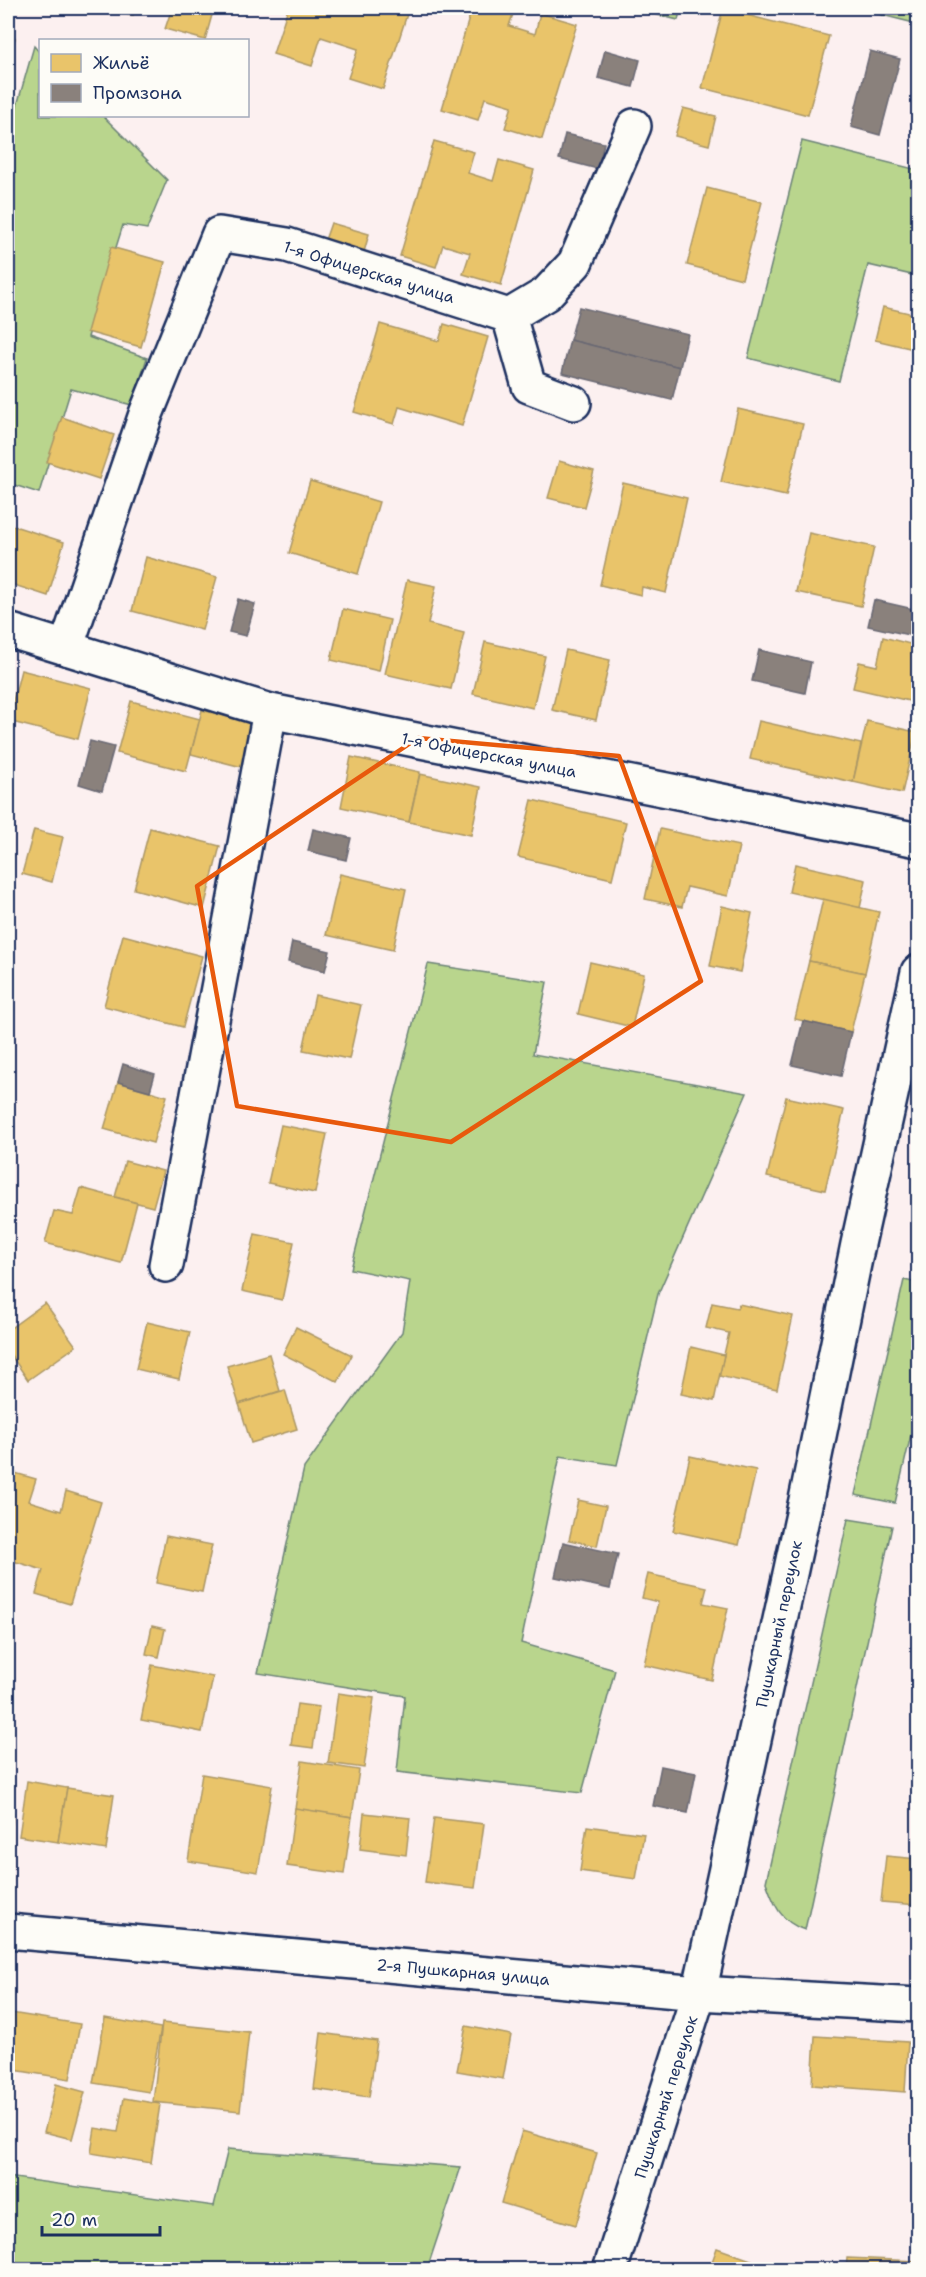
<svg xmlns="http://www.w3.org/2000/svg" width="926" height="2277" viewBox="0 0 926 2277" font-family="'Shantell Sans',sans-serif">
  <style>
    .green { fill: #b9d58d; stroke: #6a8276; stroke-width: 1.5 }
    .homes { fill: #e9c46a; stroke: #ab9766; stroke-width: 1.5 }
    .industry { fill: #8a817c; stroke: #696873; stroke-width: 1.5 }
    .lines { fill: none; stroke-linecap: round; stroke-linejoin: round }
    .minor-casing { stroke: #1b2f5e; stroke-width: 38 }
    .minor { stroke: #fdfcf7; stroke-width: 33 }
    .marked { fill: none; stroke: #e8590c; stroke-width: 4.5; stroke-linejoin: round }
    .labels { text-anchor: middle; dominant-baseline: central; stroke-width: 6; stroke-linejoin: round; paint-order: stroke }
    .street-label { font-size: 16px; fill: #1b2f5e; stroke: #fdfcf7 }
  </style>
  <rect width="100%" height="100%" fill="#fcf0f0"/>
  <filter id="ink" filterUnits="userSpaceOnUse"><feTurbulence type="fractalNoise" baseFrequency=".0167" numOctaves="2"/><feDisplacementMap in="SourceGraphic" scale="12" xChannelSelector="R" yChannelSelector="G"/><feConvolveMatrix kernelMatrix="1 2 1 2 8 2 1 2 1" color-interpolation-filters="sRGB"/></filter>
  <g filter="url(#ink)">
    <g class="green">
      <polygon points="630,8 681,8 678,20"/>
      <polygon points="854,8 918,8 918,24"/>
      <polygon points="34,46 40,53 40,116 103,116 167,180 147,229 123,225 88,337 147,358 132,405 71,389 39,493 8,483 8,137"/>
      <polygon points="802,141 918,170 918,249 912,275 868,265 839,381 748,358"/>
      <polygon points="428,964 547,982 533,1054 747,1093 658,1294 617,1465 560,1456 521,1643 615,1670 582,1793 397,1772 405,1696 258,1673 304,1468 402,1332 410,1281 351,1269"/>
      <polygon points="904,1280 918,1283 918,1405 895,1503 855,1495"/>
      <path d="M 848,1519 L 892,1526 L 805,1930 C 780,1922 774,1904 766,1882 Z"/>
      <polygon points="228,2149 461,2167 427,2269 8,2269 8,2177 214,2206"/>
    </g>
    <g class="homes">
      <polygon points="107,8 135,8 133,15"/>
      <polygon points="172,8 214,8 205,40 165,29"/>
      <polygon points="288,8 409,8 383,89 348,78 358,49 321,37 312,66 273,54"/>
      <polygon points="472,8 515,8 509,26 535,34 540,13 577,24 542,139 505,128 512,106 485,98 478,120 442,109"/>
      <polygon points="723,9 829,36 808,115 702,88"/>
      <polygon points="8,36 15,38 8,64"/>
      <polygon points="683,108 716,116 709,145 675,136"/>
      <polygon points="434,141 474,152 468,173 493,181 499,160 534,170 501,285 463,274 470,253 443,245 436,267 400,256"/>
      <polygon points="707,188 762,202 742,279 687,265"/>
      <polygon points="331,223 369,234 364,252 325,240"/>
      <polygon points="111,247 165,262 141,347 87,332"/>
      <polygon points="883,307 918,315 918,350 875,340"/>
      <polygon points="380,324 439,341 444,324 488,337 462,426 399,407 394,424 354,412"/>
      <polygon points="738,409 803,424 786,496 721,482"/>
      <polygon points="62,417 114,435 99,479 47,462"/>
      <polygon points="559,461 594,471 584,507 548,498"/>
      <polygon points="310,481 379,502 358,574 289,553"/>
      <polygon points="623,483 687,498 666,593 642,587 641,595 600,585"/>
      <polygon points="8,524 64,542 48,596 8,583"/>
      <polygon points="809,533 874,547 861,606 796,592"/>
      <polygon points="146,557 217,577 202,630 132,611"/>
      <polygon points="407,580 436,586 428,624 464,633 451,689 385,674"/>
      <polygon points="343,609 390,620 379,671 331,660"/>
      <polygon points="883,637 918,646 918,703 853,688 859,662 877,666"/>
      <polygon points="485,642 545,656 533,708 473,694"/>
      <polygon points="566,650 610,660 596,720 552,710"/>
      <polygon points="21,670 91,688 78,739 8,721"/>
      <polygon points="131,701 200,719 186,771 117,753"/>
      <polygon points="202,710 253,723 242,767 191,754"/>
      <polygon points="759,721 861,744 853,782 750,759"/>
      <polygon points="867,721 916,732 902,793 853,782"/>
      <polygon points="351,757 420,772 409,822 341,807"/>
      <polygon points="420,774 481,787 471,835 409,822"/>
      <polygon points="532,800 626,822 612,879 518,857"/>
      <polygon points="150,828 220,846 204,908 134,889"/>
      <polygon points="660,829 739,846 728,896 687,887 682,907 645,899"/>
      <polygon points="34,830 63,837 52,882 22,874"/>
      <polygon points="795,864 866,880 860,908 789,892"/>
      <polygon points="340,874 406,889 393,950 326,935"/>
      <polygon points="823,899 879,912 865,973 809,961"/>
      <polygon points="722,906 752,913 740,972 710,966"/>
      <polygon points="123,935 202,956 183,1027 104,1006"/>
      <polygon points="809,961 865,973 851,1032 795,1019"/>
      <polygon points="590,962 644,974 632,1027 578,1014"/>
      <polygon points="315,995 361,1005 349,1059 303,1050"/>
      <polygon points="118,1082 167,1096 153,1143 104,1129"/>
      <polygon points="786,1097 844,1110 825,1190 767,1177"/>
      <polygon points="281,1125 327,1134 315,1193 268,1183"/>
      <polygon points="125,1161 163,1171 153,1207 115,1197"/>
      <polygon points="81,1188 137,1203 121,1263 45,1243 54,1211 73,1215"/>
      <polygon points="255,1234 294,1242 282,1300 242,1291"/>
      <polygon points="45,1303 76,1346 28,1380 8,1351 8,1330"/>
      <polygon points="712,1303 737,1308 739,1304 793,1316 777,1389 719,1376 729,1333 706,1328"/>
      <polygon points="147,1322 190,1332 179,1379 136,1369"/>
      <polygon points="296,1327 352,1355 338,1382 283,1354"/>
      <polygon points="691,1347 724,1355 714,1401 681,1394"/>
      <polygon points="269,1354 280,1391 239,1404 227,1366"/>
      <polygon points="285,1390 297,1429 251,1443 239,1404"/>
      <polygon points="690,1456 756,1470 739,1545 673,1531"/>
      <polygon points="8,1471 36,1479 29,1501 61,1511 66,1491 101,1502 70,1604 36,1594 43,1570 13,1561 8,1579"/>
      <polygon points="578,1500 606,1506 597,1546 569,1540"/>
      <polygon points="166,1536 212,1545 202,1592 156,1583"/>
      <polygon points="648,1574 707,1587 703,1603 728,1608 712,1680 644,1665 658,1602 642,1598"/>
      <polygon points="152,1626 165,1629 159,1657 146,1654"/>
      <polygon points="152,1665 213,1677 202,1732 141,1720"/>
      <polygon points="338,1693 374,1698 364,1768 328,1763"/>
      <polygon points="297,1704 319,1707 313,1748 291,1745"/>
      <polygon points="302,1761 359,1770 352,1817 295,1809"/>
      <polygon points="202,1774 272,1786 258,1872 188,1861"/>
      <polygon points="27,1781 67,1788 58,1842 19,1836"/>
      <polygon points="67,1788 114,1795 106,1850 58,1842"/>
      <polygon points="295,1808 352,1817 344,1874 287,1866"/>
      <polygon points="8,1812 13,1813 8,1849"/>
      <polygon points="364,1813 410,1818 406,1855 360,1849"/>
      <polygon points="434,1818 484,1824 475,1888 425,1882"/>
      <polygon points="587,1826 644,1834 636,1879 580,1871"/>
      <polygon points="886,1856 918,1859 918,1905 881,1902"/>
      <polygon points="11,2013 80,2024 70,2079 8,2069 8,2030"/>
      <polygon points="105,2018 161,2028 149,2092 93,2083"/>
      <polygon points="162,2023 249,2032 240,2111 153,2102"/>
      <polygon points="466,2026 511,2035 503,2079 457,2071"/>
      <polygon points="321,2033 377,2041 369,2097 314,2089"/>
      <polygon points="815,2036 908,2042 905,2092 812,2085"/>
      <polygon points="56,2084 85,2092 72,2139 44,2132"/>
      <polygon points="124,2098 160,2104 151,2163 91,2153 95,2128 118,2132"/>
      <polygon points="522,2131 597,2153 576,2225 501,2203"/>
      <polygon points="717,2248 771,2267 770,2270 709,2270"/>
      <polygon points="847,2258 917,2261 917,2270 846,2270"/>
    </g>
    <g class="industry">
      <polygon points="605,50 640,60 633,87 598,78"/>
      <polygon points="870,51 900,59 880,135 851,127"/>
      <polygon points="565,134 604,143 598,169 559,159"/>
      <polygon points="579,307 688,334 680,367 570,340"/>
      <polygon points="570,340 680,367 672,400 562,373"/>
      <polygon points="238,599 255,604 246,636 229,632"/>
      <polygon points="874,600 918,610 918,637 868,626"/>
      <polygon points="759,650 811,662 805,693 752,681"/>
      <polygon points="90,741 114,747 102,791 79,784"/>
      <polygon points="313,829 351,838 346,860 308,851"/>
      <polygon points="292,942 330,951 325,971 288,962"/>
      <polygon points="803,1021 851,1032 841,1076 792,1065"/>
      <polygon points="123,1064 155,1074 150,1091 118,1082"/>
      <polygon points="563,1542 618,1554 610,1589 555,1577"/>
      <polygon points="661,1766 696,1773 688,1813 653,1806"/>
    </g>
    <g class="lines">
      <g class="minor-casing">
        <g id="minor">
          <polyline points="509,316 529,386 574,403"/>
          <polyline points="8,630 270,711 918,840"/>
          <polyline points="66,648 146,414 219,234 287,245 509,316 546,294 575,263 634,126"/>
          <polyline points="166,1265 270,711"/>
          <polyline points="8,1931 699,1993 918,2005"/>
          <polyline points="610,2270 699,1993 806,1500 858,1244 918,972"/>
        </g>
      </g>
      <use href="#minor" class="minor"/>
    </g>
  </g>
  <path class="marked" d="M 418,738 L 619,756 L 701,981 L 451,1142 L 237,1106 L 197,886 Z"/>
  <g class="labels">
    <g class="street-label">
      <text transform="translate(369 272) rotate(17)">1-я Офицерская улица</text>
      <text transform="translate(489 755) rotate(11)">1-я Офицерская улица</text>
      <text transform="translate(779 1624) rotate(-78)">Пушкарный переулок</text>
      <text transform="translate(463 1972) rotate(5)">2-я Пушкарная улица</text>
      <text transform="translate(666 2097) rotate(-72)">Пушкарный переулок</text>
    </g>
  </g>
  <rect width="926" height="2277" fill="none" stroke="#fdfcf7" stroke-width="30"/>
  <rect x="15" y="15" width="896" height="2247" fill="none" stroke="#1b2f5e" stroke-width="2" filter="url(#ink)"/>
  <rect x="39" y="39" width="210" height="78" fill="#fdfcf7" stroke="#a3aaba" stroke-width="1.5"/>
  <rect x="51" y="54" width="30" height="18" fill="#e9c46a" stroke="#a3aaba" stroke-width="1.5"/>
  <text x="93" y="69" font-size="18" fill="#1b2f5e">Жильё</text>
  <rect x="51" y="84" width="30" height="18" fill="#8a817c" stroke="#a3aaba" stroke-width="1.5"/>
  <text x="93" y="99" font-size="18" fill="#1b2f5e">Промзона</text>
  <path d="M42 2226v9h118v-9" fill="none" stroke="#1b2f5e" stroke-width="3"/>
  <text x="51" y="2226" font-size="18" fill="#1b2f5e" stroke="#fdfcf7" stroke-width="4.5" paint-order="stroke">20 m</text>
</svg>
